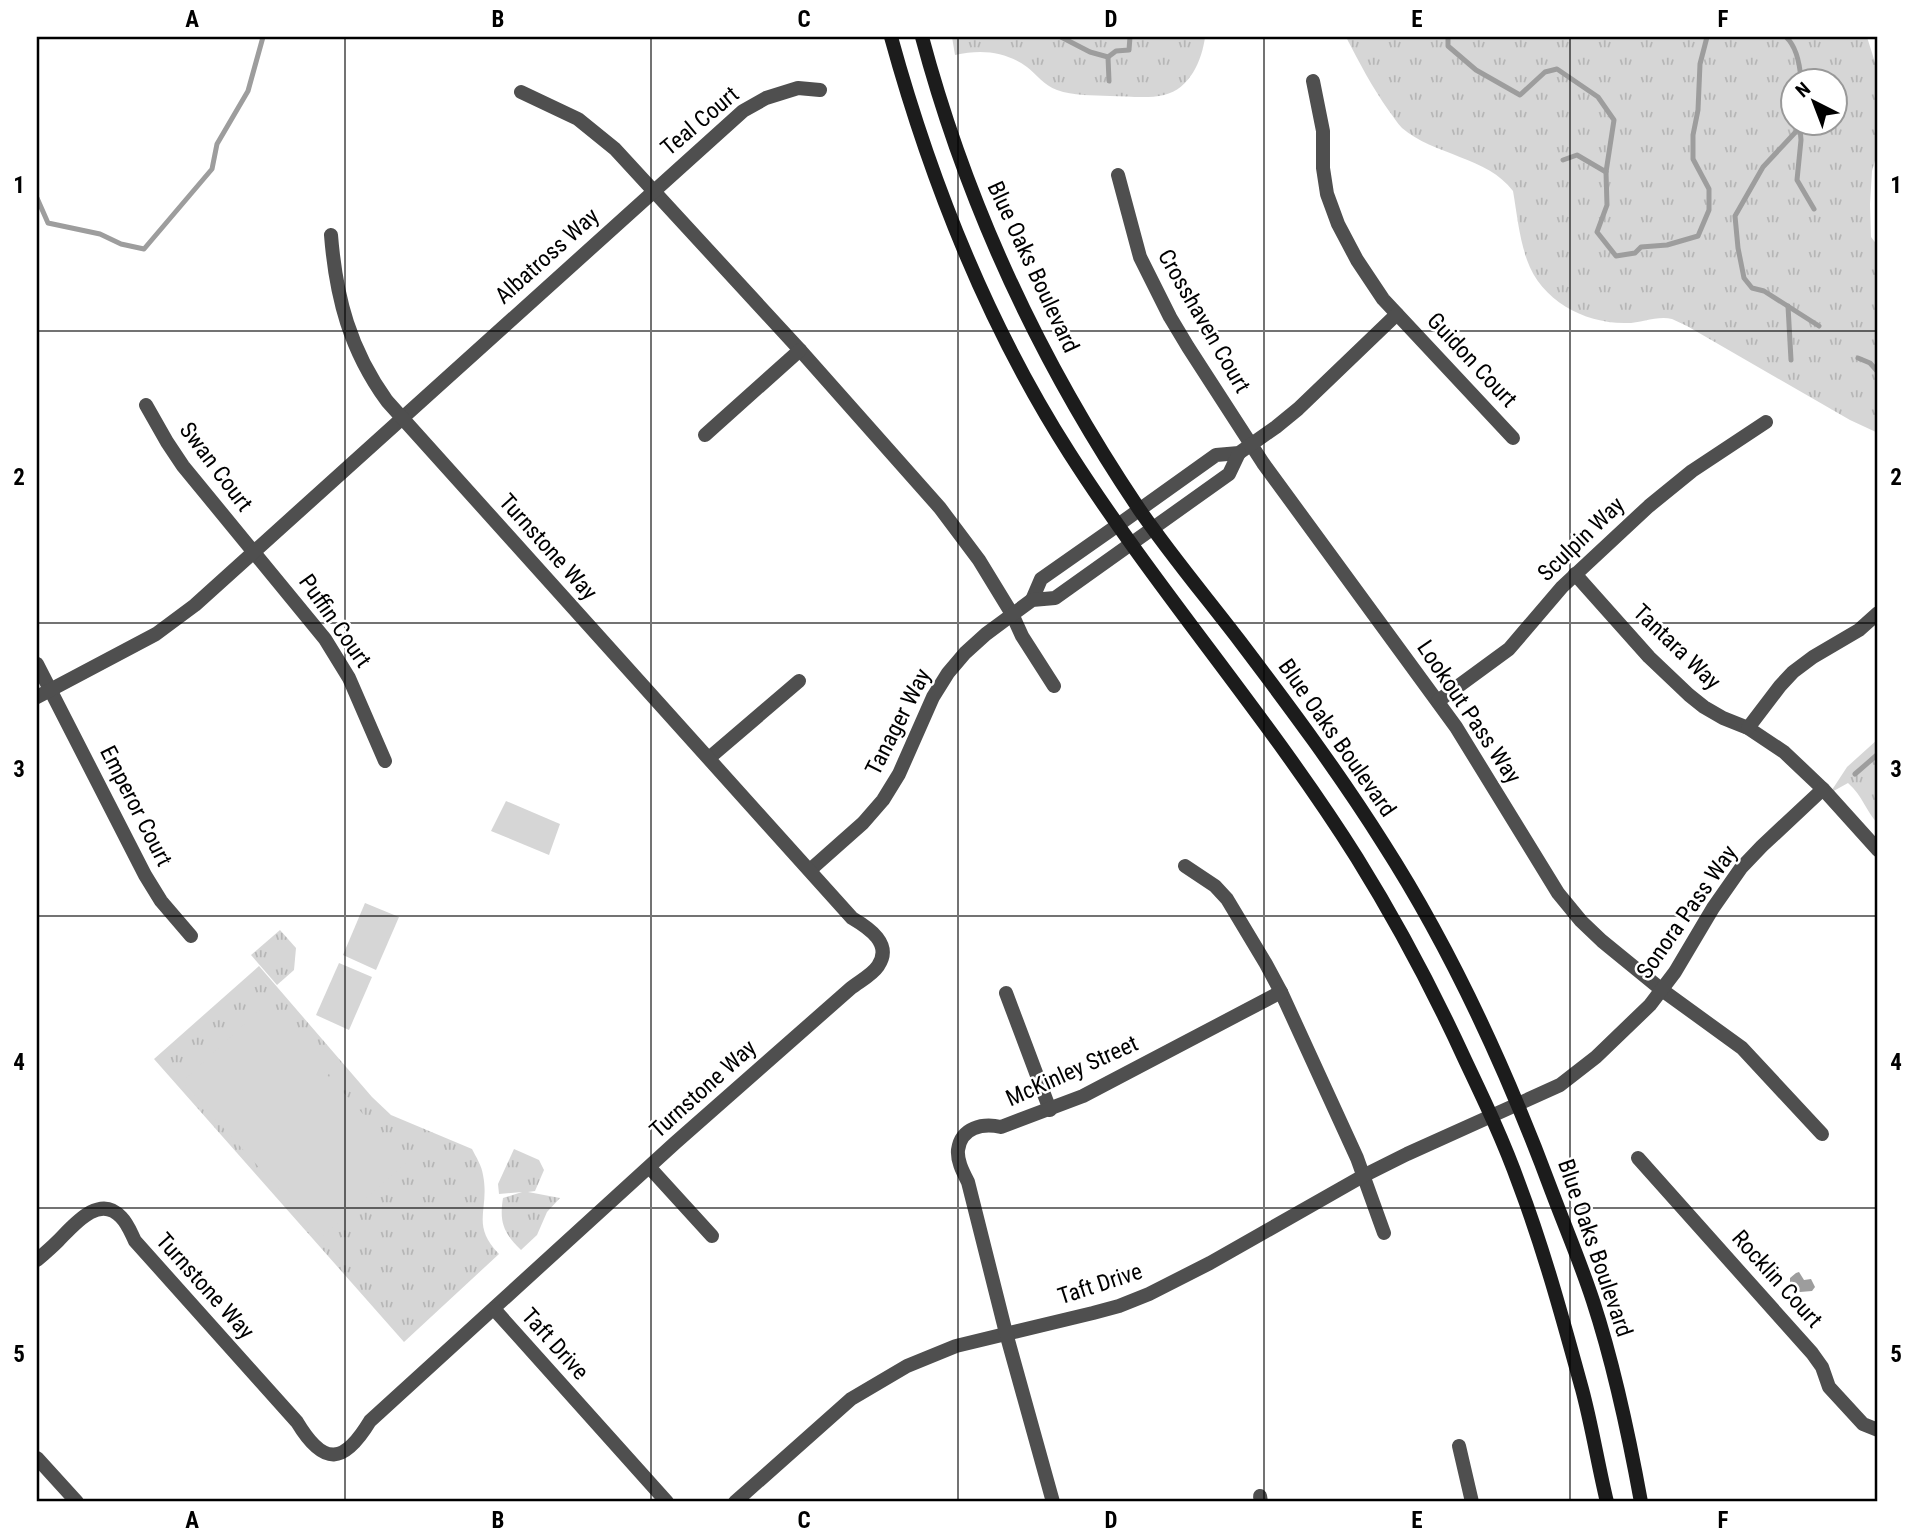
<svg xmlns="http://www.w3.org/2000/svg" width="1915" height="1539" viewBox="0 0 1915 1539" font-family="'Roboto Condensed',sans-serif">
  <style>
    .grass { fill: url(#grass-tufts); fill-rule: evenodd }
    .garden { fill: #d6d6d6 }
    .water { fill: #9d9d9d }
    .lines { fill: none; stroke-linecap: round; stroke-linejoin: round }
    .stream { stroke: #9d9d9d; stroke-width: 5 }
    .street { stroke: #4f4f4f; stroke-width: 14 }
    .secondary { stroke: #1c1c1c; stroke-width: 14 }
    .grid { fill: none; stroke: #000; stroke-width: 2; stroke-opacity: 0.55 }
    .labels { text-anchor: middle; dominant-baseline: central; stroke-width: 5; stroke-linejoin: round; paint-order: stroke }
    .street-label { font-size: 23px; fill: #000; stroke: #fff }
    .neatline { fill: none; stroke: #000; stroke-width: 2.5 }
    .grid-label { font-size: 23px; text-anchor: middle; font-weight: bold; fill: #000 }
  </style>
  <defs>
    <pattern id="grass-tufts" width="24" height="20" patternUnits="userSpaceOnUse" patternTransform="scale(1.75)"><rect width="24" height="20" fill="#d6d6d6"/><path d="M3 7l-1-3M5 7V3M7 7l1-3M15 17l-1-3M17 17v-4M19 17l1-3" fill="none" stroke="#b6b6b6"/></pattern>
  </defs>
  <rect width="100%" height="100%" fill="#fff"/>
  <g class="grass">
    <path d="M 952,37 L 1205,37 C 1202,60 1190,89 1164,95 C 1147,99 1128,96 1110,96 C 1093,95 1073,96 1057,90 C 1044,85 1037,75 1027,67 C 1005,51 981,49 955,55 Z"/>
    <path d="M 1346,37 L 1867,37 L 1878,72 L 1878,150 L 1872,171 L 1870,204 L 1871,237 L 1878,246 L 1878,433 L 1850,420 L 1687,326 C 1682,324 1677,321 1672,319 C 1657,315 1640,324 1624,323 C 1583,323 1541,300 1527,260 C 1519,237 1517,214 1513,191 C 1488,157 1433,155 1402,128 C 1397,123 1393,116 1389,111 C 1372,87 1359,62 1346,37 ZM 1834,80 L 1834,122 L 1792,122 L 1792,80 Z"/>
    <path d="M 1878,739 L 1878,824 C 1865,810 1863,796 1848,783 L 1830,793 L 1847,767 Z"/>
    <polygon points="280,930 296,948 294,970 277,985 251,955"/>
    <path d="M 259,966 L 372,1097 L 391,1115 L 472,1149 C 476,1157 482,1166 483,1175 C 490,1210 470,1224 499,1254 L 404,1342 L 154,1059 Z"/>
    <path d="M 514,1149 L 539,1160 L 544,1170 L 535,1191 L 528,1192 L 560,1198 L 547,1212 L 537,1235 L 521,1250 C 504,1233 499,1223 503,1198 L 522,1192 L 499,1194 L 498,1184 Z"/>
  </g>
  <g class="garden">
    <polygon points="506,801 560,824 549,855 491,831"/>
    <polygon points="365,903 399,917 376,970 343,955"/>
    <polygon points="339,963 372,977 349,1030 316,1015"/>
    <polygon points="264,1006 407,1162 322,1237 182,1082"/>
  </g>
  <polygon class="water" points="1799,1272 1804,1280 1811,1279 1815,1287 1812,1291 1800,1292 1790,1283 1790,1278 1796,1273"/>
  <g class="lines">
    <g class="stream">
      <polyline points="1061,37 1090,52 1108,57 1116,51 1129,50 1130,37"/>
      <polyline points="1448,37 1448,46 1476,70 1520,95 1545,72 1557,69 1598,97 1614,120 1606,172 1607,205 1597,232 1616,256 1635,253 1641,247 1667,245 1698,236 1709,210 1709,189 1693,159 1693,135 1698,110 1700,64 1707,37"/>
      <path d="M 1786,37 C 1797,47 1800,66 1801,80"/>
      <polyline points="1108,57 1109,81"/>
      <polyline points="1805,122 1763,167 1735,216 1738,248 1744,278 1752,288 1764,291 1819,326"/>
      <polyline points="1800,128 1801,140 1797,180 1814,209"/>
      <polyline points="1563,160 1577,155 1606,172"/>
      <polyline points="37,198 48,223 100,234 121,244 144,249 212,169 217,144 248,91 263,37"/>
      <polyline points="1788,306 1791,360"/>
      <polyline points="1858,358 1870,363 1878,372"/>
      <polyline points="1855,774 1878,754"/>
    </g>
    <g class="street">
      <polyline points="1313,81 1323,131 1323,168 1327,194 1338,224 1357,260 1383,299 1513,438"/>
      <polyline points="521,92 578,119 615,149 800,350 940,508 979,560 1012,614 1022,636 1054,686"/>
      <polyline points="1118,175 1140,257 1170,317 1188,347 1263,463 1456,727 1558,893 1581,921 1602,941 1662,990 1742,1048 1822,1134"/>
      <polyline points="146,405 167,442 183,466 325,639 349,678 385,761"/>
      <polyline points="705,435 800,350"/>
      <polyline points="1575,574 1649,657 1689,695 1704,707 1723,718 1748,728 1784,752 1823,789"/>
      <polyline points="1032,600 1041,579 1118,525 1216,455 1239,453 1276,427 1298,409 1397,314"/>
      <polyline points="37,664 145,875 161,901 191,936"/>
      <polyline points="37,697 156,634 195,605 743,111 766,98 798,88 820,90"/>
      <polyline points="1438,701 1509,649 1562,587 1649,506 1692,471 1766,422"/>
      <polyline points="1748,728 1780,686 1793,672 1813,657 1859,630 1878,613"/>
      <polyline points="709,758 799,681"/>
      <polyline points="1185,866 1215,886 1227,899 1266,964 1281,992 1357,1158 1384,1233"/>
      <polyline points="810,870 863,823 883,800 899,774 933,697 948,673 965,653 986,634 1032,600 1055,598 1229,474 1239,453"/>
      <polyline points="1006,993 1050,1110"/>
      <polyline points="1638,1158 1812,1353 1822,1367 1829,1387 1863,1424 1878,1430"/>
      <polyline points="650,1168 712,1236"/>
      <path d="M 37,1260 C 44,1254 51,1248 58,1241 C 73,1226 99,1193 121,1217 C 128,1224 131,1233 135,1241 L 297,1422 C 324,1467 344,1464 370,1421 L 675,1143 L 851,988 C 860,981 872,975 878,966 C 893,944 869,928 852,918 L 387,401 C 350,350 336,298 331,235"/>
      <polyline points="494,1309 667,1502"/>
      <polyline points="1459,1446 1472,1502"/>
      <polyline points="37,1458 77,1502"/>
      <polyline points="1260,1496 1261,1502"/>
      <polyline points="735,1502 851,1399 907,1366 956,1346 1093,1313 1119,1306 1149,1294 1210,1263 1363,1176 1407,1154 1560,1085 1596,1057 1650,1005 1675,972 1713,908 1741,868 1762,846 1823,789 1878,850"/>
      <path d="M 1053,1502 L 1006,1333 L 968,1182 C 963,1172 957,1161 958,1150 C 961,1127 983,1123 1001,1127 L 1083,1096 L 1281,992"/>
    </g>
    <g class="secondary">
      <path d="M 891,37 C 931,182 988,326 1070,454 C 1159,593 1269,718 1357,858 C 1398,924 1434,992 1466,1062 C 1485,1102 1504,1142 1519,1184 C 1544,1250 1563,1320 1582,1389 C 1592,1426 1598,1465 1607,1502"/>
      <path d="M 922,37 C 967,205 1042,365 1139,509 C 1170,554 1206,597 1239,640 C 1289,706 1339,773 1383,843 C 1453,952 1507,1071 1552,1192 C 1566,1229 1581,1264 1593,1301 C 1614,1365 1629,1436 1641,1502"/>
    </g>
  </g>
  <path class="grid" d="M 345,37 L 345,1502M 651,37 L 651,1502M 958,37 L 958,1502M 1264,37 L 1264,1502M 1570,37 L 1570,1502M 37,331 L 1878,331M 37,623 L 1878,623M 37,916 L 1878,916M 37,1208 L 1878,1208"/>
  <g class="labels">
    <g class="street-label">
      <text transform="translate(700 121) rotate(-40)">Teal Court</text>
      <text transform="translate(547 256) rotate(-42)">Albatross Way</text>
      <text transform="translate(1033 267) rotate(65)">Blue Oaks Boulevard</text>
      <text transform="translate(1204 321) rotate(60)">Crosshaven Court</text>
      <text transform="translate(1472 360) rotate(47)">Guidon Court</text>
      <text transform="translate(216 467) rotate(53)">Swan Court</text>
      <text transform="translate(1581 539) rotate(-44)">Sculpin Way</text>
      <text transform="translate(548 547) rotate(48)">Turnstone Way</text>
      <text transform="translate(335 621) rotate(55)">Puffin Court</text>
      <text transform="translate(1677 647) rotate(44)">Tantara Way</text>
      <text transform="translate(1469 712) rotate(56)">Lookout Pass Way</text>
      <text transform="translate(898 722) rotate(-63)">Tanager Way</text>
      <text transform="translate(1337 738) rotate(55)">Blue Oaks Boulevard</text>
      <text transform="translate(136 806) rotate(63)">Emperor Court</text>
      <text transform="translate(1687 912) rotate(-55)">Sonora Pass Way</text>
      <text transform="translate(1072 1071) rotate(-24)">McKinley Street</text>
      <text transform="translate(703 1089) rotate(-42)">Turnstone Way</text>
      <text transform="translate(1595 1248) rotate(71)">Blue Oaks Boulevard</text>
      <text transform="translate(1777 1279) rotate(48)">Rocklin Court</text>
      <text transform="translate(1100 1284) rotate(-18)">Taft Drive</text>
      <text transform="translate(205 1286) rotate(48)">Turnstone Way</text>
      <text transform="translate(555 1344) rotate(48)">Taft Drive</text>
    </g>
  </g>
  <rect width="1915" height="1539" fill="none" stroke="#ffffff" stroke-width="77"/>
  <g transform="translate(1814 102) rotate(318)"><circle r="33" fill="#ffffff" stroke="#999999" stroke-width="2"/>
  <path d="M0-5L12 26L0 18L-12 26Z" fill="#000000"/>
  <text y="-10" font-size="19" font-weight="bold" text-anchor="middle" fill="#000000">N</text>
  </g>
  <rect x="38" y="38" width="1838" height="1462" class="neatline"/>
  <g class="grid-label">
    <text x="192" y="27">A</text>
    <text x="498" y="27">B</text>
    <text x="804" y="27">C</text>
    <text x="1111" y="27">D</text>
    <text x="1417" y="27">E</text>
    <text x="1723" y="27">F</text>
    <text x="19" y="193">1</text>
    <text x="1896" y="193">1</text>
    <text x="19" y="485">2</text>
    <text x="1896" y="485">2</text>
    <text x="19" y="777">3</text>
    <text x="1896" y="777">3</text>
    <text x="19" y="1070">4</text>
    <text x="1896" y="1070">4</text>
    <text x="19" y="1362">5</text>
    <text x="1896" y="1362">5</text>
    <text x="192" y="1528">A</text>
    <text x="498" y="1528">B</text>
    <text x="804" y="1528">C</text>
    <text x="1111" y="1528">D</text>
    <text x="1417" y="1528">E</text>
    <text x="1723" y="1528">F</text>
  </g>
</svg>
